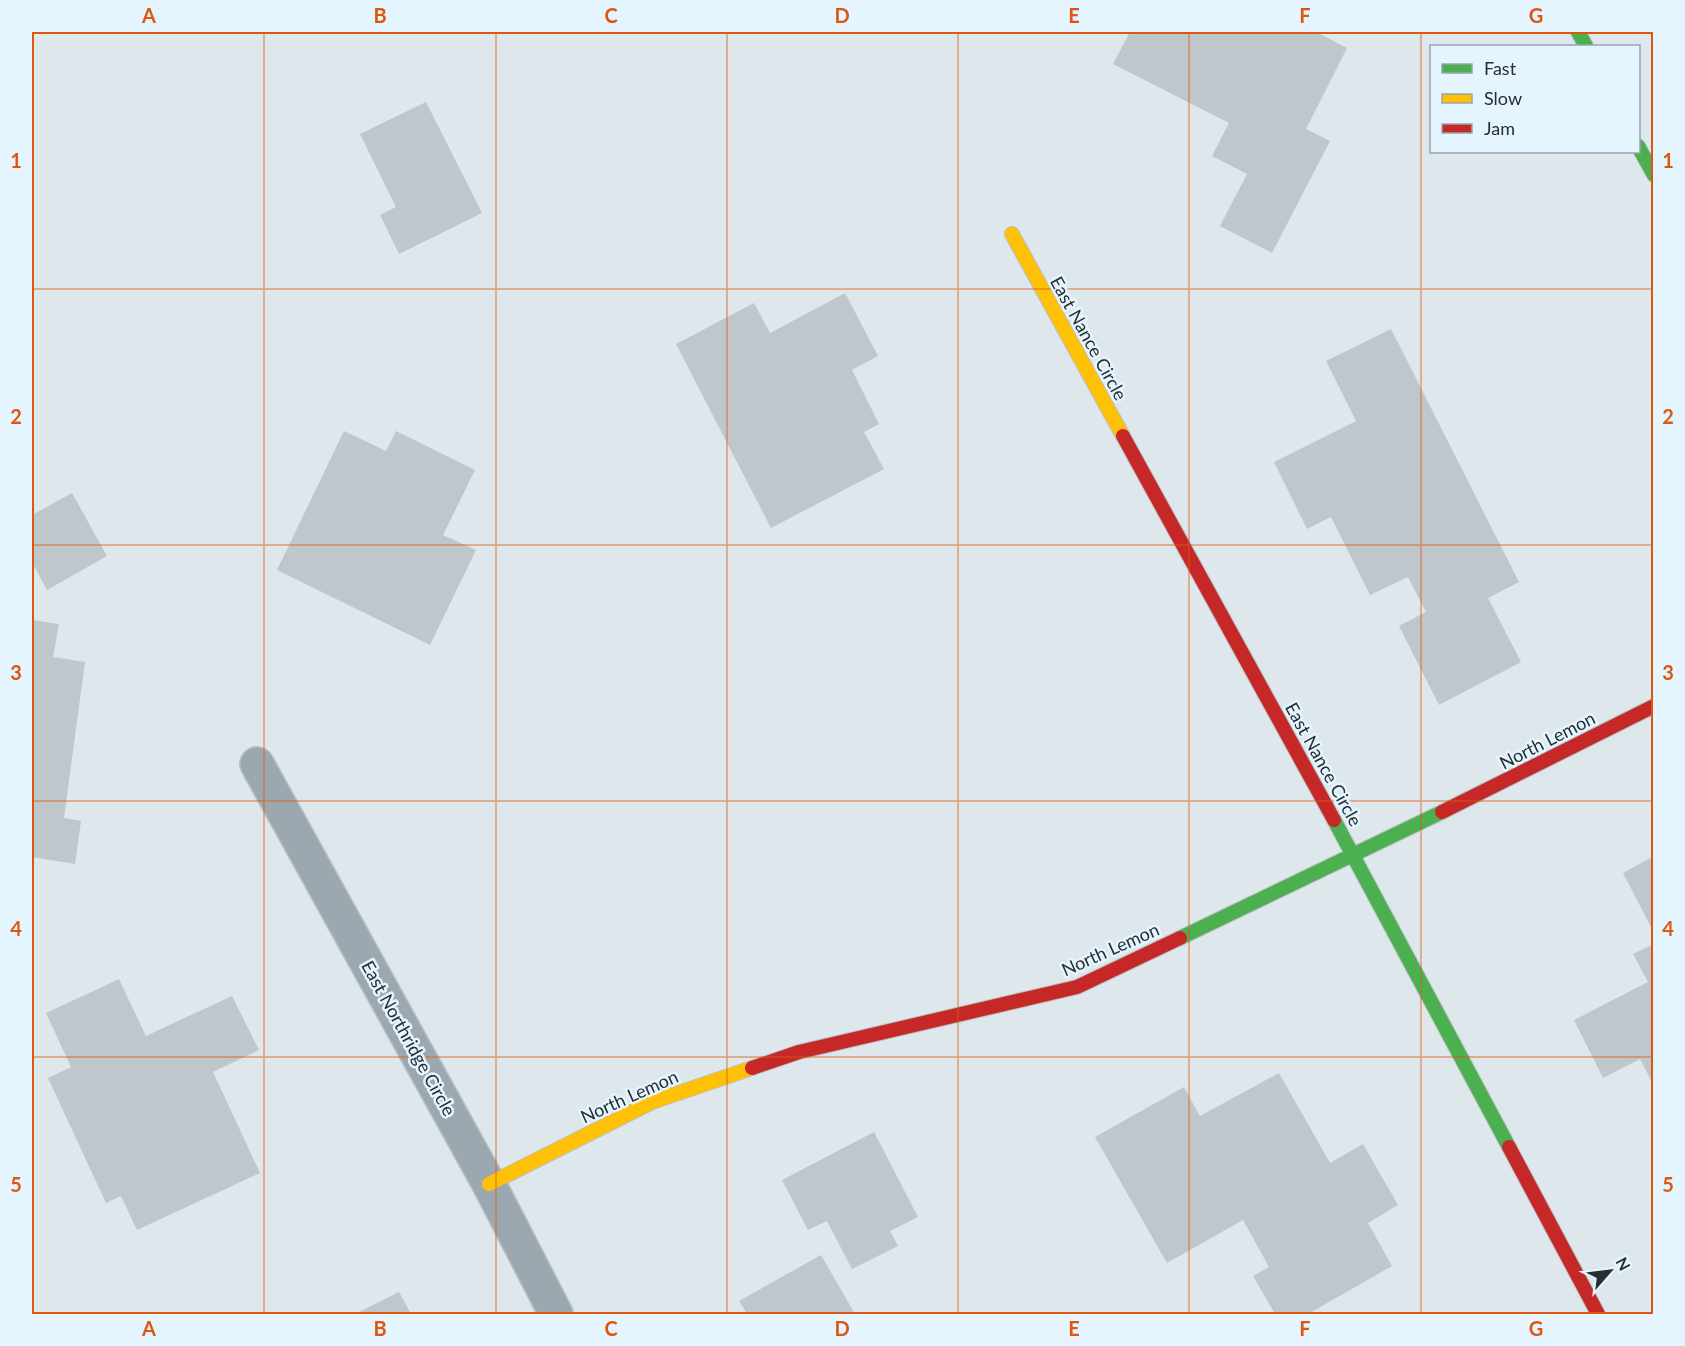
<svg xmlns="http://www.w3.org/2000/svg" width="1685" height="1346" viewBox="0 0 1685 1346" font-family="Lato,sans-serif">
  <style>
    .building { fill: #c0c7cc }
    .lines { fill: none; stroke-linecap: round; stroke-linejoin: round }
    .street-casing { stroke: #bac1c5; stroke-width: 36 }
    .fast-casing { stroke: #bac1c5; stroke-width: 16 }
    .slow-casing { stroke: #bac1c5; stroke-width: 16 }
    .jam-casing { stroke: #bac1c5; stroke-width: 16 }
    .street { stroke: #9ca8af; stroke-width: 33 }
    .fast { stroke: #4caf50; stroke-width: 14 }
    .slow { stroke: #ffc107; stroke-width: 14 }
    .jam { stroke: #c62828; stroke-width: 14 }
    .grid { fill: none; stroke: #de570e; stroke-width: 1.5; stroke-opacity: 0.55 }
    .labels { text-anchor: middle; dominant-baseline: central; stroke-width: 5; stroke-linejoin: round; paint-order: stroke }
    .street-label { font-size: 18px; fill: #272d31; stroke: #e4f5ff }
    .neatline { fill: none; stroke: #de570e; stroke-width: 2 }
    .grid-label { font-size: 20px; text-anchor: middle; font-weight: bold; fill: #de570e }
  </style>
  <rect width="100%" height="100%" fill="#dde7ec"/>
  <g class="building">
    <polygon points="1130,32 1316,32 1347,48 1306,129 1330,141 1272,253 1220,226 1247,174 1212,156 1229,123 1113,64"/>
    <polygon points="426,102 482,213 399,254 380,215 396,207 360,134"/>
    <polygon points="845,293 878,356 852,370 879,424 864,432 884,469 771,528 676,344 754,303 770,333"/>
    <polygon points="1391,329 1519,582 1488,598 1521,662 1439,705 1399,626 1426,612 1408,577 1370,595 1331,517 1307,529 1274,462 1356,421 1326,361"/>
    <polygon points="344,431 386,451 396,431 475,470 443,535 476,550 430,645 277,570"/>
    <polygon points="72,493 107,556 47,590 32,562 32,515"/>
    <polygon points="32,620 59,624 53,657 85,662 64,818 81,821 75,864 32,857"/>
    <polygon points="1654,856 1654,928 1652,929 1623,873"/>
    <polygon points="1654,944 1654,1086 1640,1059 1603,1078 1574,1020 1648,982 1633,954"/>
    <polygon points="119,979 146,1036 232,996 259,1050 213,1072 260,1173 137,1230 121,1196 106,1203 48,1078 71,1067 46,1013"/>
    <polygon points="1279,1073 1330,1163 1363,1144 1398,1205 1368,1223 1392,1266 1308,1314 1275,1314 1253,1276 1269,1267 1243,1220 1167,1263 1095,1137 1184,1087 1200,1116"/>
    <polygon points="874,1132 918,1217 890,1231 898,1246 852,1269 827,1221 808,1230 782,1180"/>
    <polygon points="821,1255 855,1314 747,1314 739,1301"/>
    <polygon points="399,1292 411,1314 355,1314"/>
  </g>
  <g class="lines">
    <g class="street-casing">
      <polyline id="street" points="257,764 489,1184 556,1314"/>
    </g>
    <g class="fast-casing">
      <g id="fast">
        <polyline points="1578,32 1586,46"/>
        <polyline points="1638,146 1654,175"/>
        <polyline points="1334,820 1509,1147"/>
        <polyline points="1180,938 1442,812"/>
      </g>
    </g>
    <g class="slow-casing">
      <g id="slow">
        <polyline points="1012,234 1123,436"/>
        <polyline points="489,1184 652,1102 752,1068"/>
      </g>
    </g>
    <g class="jam-casing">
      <g id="jam">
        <polyline points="1123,436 1334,820"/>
        <polyline points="1442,812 1654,706"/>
        <polyline points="752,1068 799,1052 1077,987 1180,938"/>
        <polyline points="1509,1147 1598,1314"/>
      </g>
    </g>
    <use href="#street" class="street"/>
    <use href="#fast" class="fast"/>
    <use href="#slow" class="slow"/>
    <use href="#jam" class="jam"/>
  </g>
  <path class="grid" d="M 264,32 L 264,1314M 496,32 L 496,1314M 727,32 L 727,1314M 958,32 L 958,1314M 1189,32 L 1189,1314M 1421,32 L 1421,1314M 32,289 L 1654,289M 32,545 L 1654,545M 32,801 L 1654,801M 32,1057 L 1654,1057"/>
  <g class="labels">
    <g class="street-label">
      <text transform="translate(1089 338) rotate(61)">East Nance Circle</text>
      <text transform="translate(1547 740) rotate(-27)">North Lemon</text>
      <text transform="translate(1324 764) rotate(61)">East Nance Circle</text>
      <text transform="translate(1110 949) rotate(-24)">North Lemon</text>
      <text transform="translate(409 1038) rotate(61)">East Northridge Circle</text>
      <text transform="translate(629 1096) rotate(-24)">North Lemon</text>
    </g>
  </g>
  <rect width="1685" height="1346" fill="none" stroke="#e4f5ff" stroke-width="66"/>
  <rect x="1430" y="45" width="210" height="108" fill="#e4f5ff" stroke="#98a5ad" stroke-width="1.5"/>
  <rect x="1442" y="64" width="30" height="9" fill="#4caf50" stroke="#98a5ad" stroke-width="1.5"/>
  <text x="1484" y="75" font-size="18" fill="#272d31">Fast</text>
  <rect x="1442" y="94" width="30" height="9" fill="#ffc107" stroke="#98a5ad" stroke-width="1.5"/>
  <text x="1484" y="105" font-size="18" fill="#272d31">Slow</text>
  <rect x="1442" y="124" width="30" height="9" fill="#c62828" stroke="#98a5ad" stroke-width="1.5"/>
  <text x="1484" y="135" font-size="18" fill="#272d31">Jam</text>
  <g transform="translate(1610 1271) rotate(62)" stroke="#e4f5ff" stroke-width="4.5" paint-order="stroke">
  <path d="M0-4.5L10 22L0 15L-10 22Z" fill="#272d31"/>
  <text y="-9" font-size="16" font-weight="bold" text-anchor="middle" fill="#272d31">N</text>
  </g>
  <rect x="33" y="33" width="1619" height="1280" class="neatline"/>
  <g class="grid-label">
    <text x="149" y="23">A</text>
    <text x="380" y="23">B</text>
    <text x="611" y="23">C</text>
    <text x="842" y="23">D</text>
    <text x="1074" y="23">E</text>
    <text x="1305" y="23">F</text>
    <text x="1536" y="23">G</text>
    <text x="16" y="168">1</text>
    <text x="1668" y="168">1</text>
    <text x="16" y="424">2</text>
    <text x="1668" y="424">2</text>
    <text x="16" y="680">3</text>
    <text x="1668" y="680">3</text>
    <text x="16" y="936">4</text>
    <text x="1668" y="936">4</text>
    <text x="16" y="1192">5</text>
    <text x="1668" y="1192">5</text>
    <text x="149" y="1336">A</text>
    <text x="380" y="1336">B</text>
    <text x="611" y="1336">C</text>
    <text x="842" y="1336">D</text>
    <text x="1074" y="1336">E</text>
    <text x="1305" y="1336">F</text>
    <text x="1536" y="1336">G</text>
  </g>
</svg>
